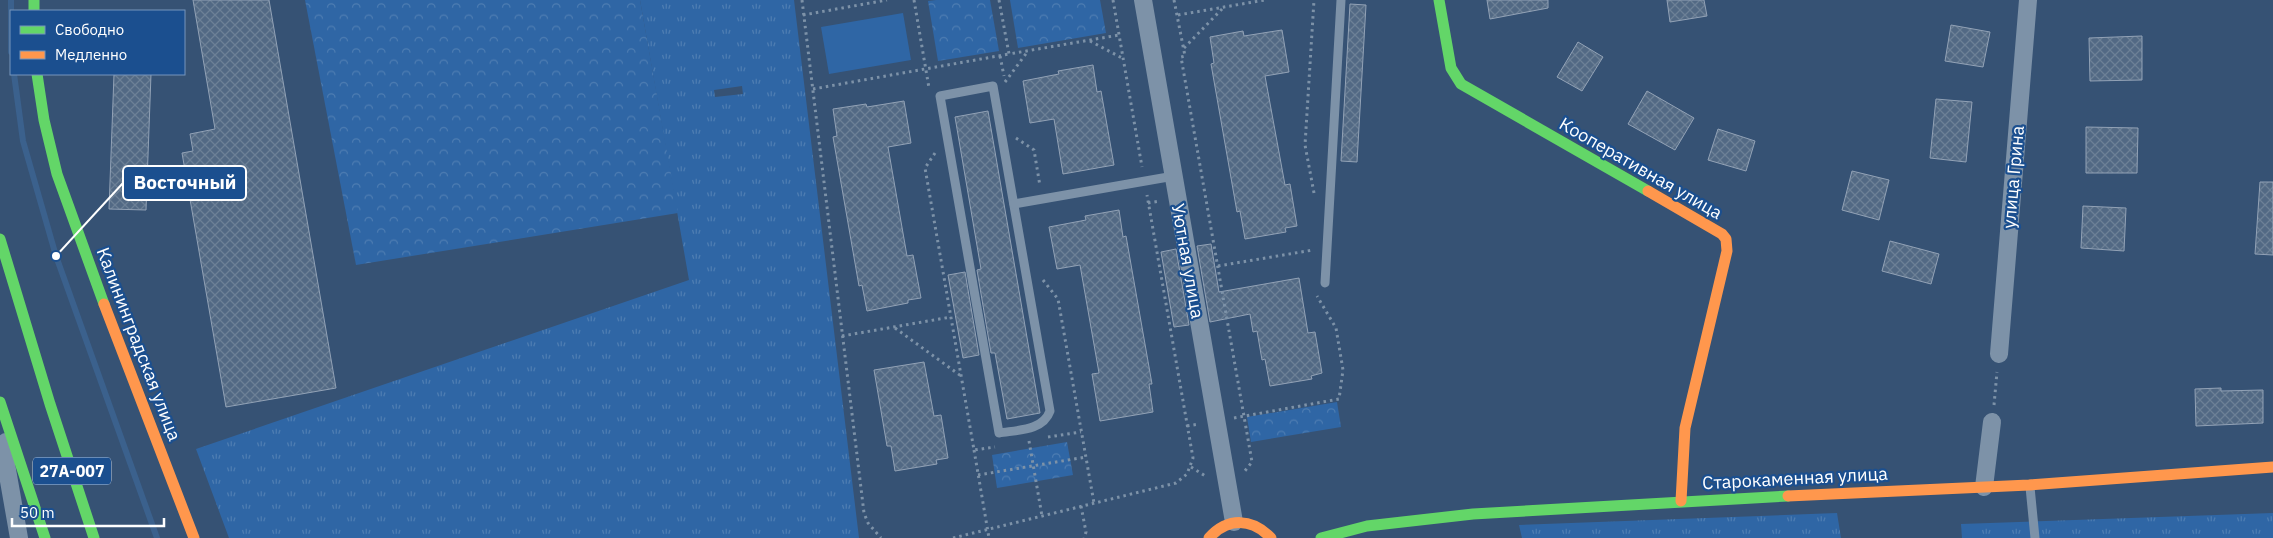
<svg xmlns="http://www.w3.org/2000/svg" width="2273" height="538" viewBox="0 0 2273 538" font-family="'IBM Plex Sans',sans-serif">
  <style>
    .grass { fill: url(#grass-tufts); fill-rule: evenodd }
    .forest { fill: url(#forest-crowns) }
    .pitch { fill: #2f66a5 }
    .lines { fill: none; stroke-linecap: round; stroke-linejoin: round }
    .stream { stroke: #3b618d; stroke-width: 6 }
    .building { fill: url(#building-cross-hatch); stroke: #92a2b6 }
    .path { stroke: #7d92a8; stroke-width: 3; stroke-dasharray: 2.5 4; stroke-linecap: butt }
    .lane { stroke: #7d92a8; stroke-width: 9 }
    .street { stroke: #7d92a8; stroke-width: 18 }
    .fast { stroke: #63d668; stroke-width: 11 }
    .slow { stroke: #ff974d; stroke-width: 11 }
    .labels { text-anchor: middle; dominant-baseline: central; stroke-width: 4.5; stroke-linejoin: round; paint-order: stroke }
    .shield { fill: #1b4f8f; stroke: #bbcadd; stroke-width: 1 }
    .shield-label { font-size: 16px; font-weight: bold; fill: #fff }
    .street-label { font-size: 18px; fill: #fff; stroke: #1b4f8f }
    .leader { fill: none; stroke: #fff; stroke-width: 2 }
    .callout-dot { fill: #fff; stroke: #1b4f8f; stroke-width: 2 }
    .callout { fill: #1b4f8f; stroke: #fff; stroke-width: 2 }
    .callout-label { font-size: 19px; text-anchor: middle; font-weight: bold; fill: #fff }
  </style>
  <defs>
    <pattern id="grass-tufts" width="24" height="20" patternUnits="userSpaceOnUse" patternTransform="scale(1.25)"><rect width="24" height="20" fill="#2f66a5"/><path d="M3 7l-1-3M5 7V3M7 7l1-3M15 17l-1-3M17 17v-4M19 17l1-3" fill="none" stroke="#4e7db2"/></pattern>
    <pattern id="forest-crowns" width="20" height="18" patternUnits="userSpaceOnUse" patternTransform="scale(1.25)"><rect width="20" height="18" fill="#2f66a5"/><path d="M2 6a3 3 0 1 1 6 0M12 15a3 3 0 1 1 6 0" fill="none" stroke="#4e7db2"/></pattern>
    <pattern id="building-cross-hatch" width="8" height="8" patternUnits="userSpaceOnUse" patternTransform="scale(1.25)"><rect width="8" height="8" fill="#526984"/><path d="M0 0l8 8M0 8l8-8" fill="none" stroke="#6c8096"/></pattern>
  </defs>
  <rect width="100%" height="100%" fill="#365274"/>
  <g class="grass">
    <path d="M 640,0 L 794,0 L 859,538 L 229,538 L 196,449 L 689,280 ZM 742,86 L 743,94 L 715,97 L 714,90 Z"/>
    <polygon points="1837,513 1841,538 1522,538 1519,525"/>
    <polygon points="2273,513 2273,538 1962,538 1961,524"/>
  </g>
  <g class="forest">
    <polygon points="305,0 640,0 678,213 356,265"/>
    <polygon points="936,0 990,0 999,51 938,61 928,1"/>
    <polygon points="1010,0 1100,0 1106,33 1018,48"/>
    <polygon points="1337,402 1341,427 1251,442 1247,417"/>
    <polygon points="1067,442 1073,475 997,488 992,455"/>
  </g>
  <polygon class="pitch" points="903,13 911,60 829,74 821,27"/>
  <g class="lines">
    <g class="stream">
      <polyline points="11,0 11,52"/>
      <polyline points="14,74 23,141 56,256 157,538"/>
    </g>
  </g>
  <g class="building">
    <polygon points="193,0 269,0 336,388 226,407 182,153 193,151 190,134 215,129"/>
    <polygon points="1487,0 1548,0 1548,8 1490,19"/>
    <polygon points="1667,0 1704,0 1707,16 1670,22"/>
    <polygon points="1350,4 1366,5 1357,162 1341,161"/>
    <polygon points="1951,25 1990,32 1983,67 1945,61"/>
    <polygon points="1282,30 1289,72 1265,76 1285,185 1290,184 1297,226 1285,228 1286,232 1245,239 1240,211 1237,212 1211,64 1214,63 1210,37 1243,31 1244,36"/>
    <polygon points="2142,36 2142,80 2090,81 2089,38"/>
    <polygon points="1578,42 1603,57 1582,91 1557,77"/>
    <polygon points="1093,65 1097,92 1101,91 1114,165 1063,174 1054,119 1030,123 1023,81 1059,74 1058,71"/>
    <polygon points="114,74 151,74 146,210 109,209"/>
    <polygon points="1647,91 1694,118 1675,150 1628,124"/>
    <polygon points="1936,99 1972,102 1966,162 1930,158"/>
    <polygon points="904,101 911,143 888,147 907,256 913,255 921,298 908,300 908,303 867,311 862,285 859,286 833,137 837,136 833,109 866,104 867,107"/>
    <polygon points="988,111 1040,413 1007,419 995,353 991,353 977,270 981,269 955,117"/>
    <polygon points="2086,127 2138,128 2137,173 2086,173"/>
    <polygon points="1718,129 1755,141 1746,171 1708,160"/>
    <polygon points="1852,171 1889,180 1879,220 1842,210"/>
    <polygon points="2260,182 2273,182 2273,255 2255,254"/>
    <polygon points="2083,206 2126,208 2124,251 2081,248"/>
    <polygon points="1119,210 1123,237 1126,236 1152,384 1149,384 1153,412 1100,421 1092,374 1099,373 1080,265 1057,269 1049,227 1086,220 1085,216"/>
    <polygon points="1890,241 1939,254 1931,284 1882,271"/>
    <polygon points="1211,244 1219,292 1299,278 1308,333 1315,332 1322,373 1311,376 1312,379 1270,386 1265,359 1262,360 1257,331 1253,332 1250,314 1210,322 1197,246"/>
    <polygon points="1176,249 1189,325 1174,327 1161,252"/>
    <polygon points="965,272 979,355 963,358 948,275"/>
    <polygon points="924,362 934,416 941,415 948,458 936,460 937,464 895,471 891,446 887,446 874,370"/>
    <polygon points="2221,388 2221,391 2263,390 2263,423 2196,426 2195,389"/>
  </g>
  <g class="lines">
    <g class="path">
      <polyline points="802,0 864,513 868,523 881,538"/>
      <polyline points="914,0 929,88"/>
      <polyline points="999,0 1009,54 1119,35"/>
      <polyline points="1113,0 1142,167"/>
      <polyline points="1174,0 1185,56 1181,57 1252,462 1244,472"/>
      <polyline points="803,15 887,0"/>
      <polyline points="1178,15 1265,0"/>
      <polyline points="1090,41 1122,58"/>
      <polyline points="1184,48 1223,8"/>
      <polyline points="1000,56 1004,76"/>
      <polyline points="1005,82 1028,51"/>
      <polyline points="813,89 1009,54"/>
      <polyline points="1016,138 1034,150 1040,186"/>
      <polyline points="935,153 925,168 974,450 995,447"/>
      <polyline points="1314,193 1305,145 1314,0"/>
      <polyline points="1148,203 1160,201"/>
      <polyline points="1218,266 1313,250"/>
      <polyline points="1043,280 1058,299 1094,503"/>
      <polyline points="895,328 961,376"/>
      <polyline points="842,336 951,317"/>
      <polyline points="1994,405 1997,372"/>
      <polyline points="1234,418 1339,399 1343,370 1336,328 1317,296"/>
      <polyline points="1187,426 1199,424"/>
      <polyline points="1048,437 1081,432"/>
      <polyline points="1029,441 1042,516"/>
      <polyline points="974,450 989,538"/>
      <polyline points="1191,467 1207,477"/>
      <polyline points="978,475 1086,457"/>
      <polyline points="1081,506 1086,532 1084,538"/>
      <polyline points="953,538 1176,483 1187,474 1193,458 1147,195"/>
    </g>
    <g class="lane">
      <path d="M 993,86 L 1050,411 C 1043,431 1017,430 999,433 L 940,96 Z"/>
      <polyline points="1014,204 1174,176"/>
      <polyline points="1325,283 1341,0"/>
      <polyline points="2030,487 2035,538"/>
    </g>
    <g class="street">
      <polyline points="1143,0 1234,522"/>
      <polyline points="1999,354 2028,0"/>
      <polyline points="6,442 6,464 19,538"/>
      <polyline points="1984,487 1992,422"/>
    </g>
    <g class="fast">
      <polyline points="34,0 34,11"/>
      <polyline points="1439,0 1451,68 1461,84 1648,191"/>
      <polyline points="37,74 44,120 57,174 104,304"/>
      <polyline points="0,239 50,404 94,538"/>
      <polyline points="0,402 45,538"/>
      <polyline points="1321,538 1367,526 1473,514 1788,496"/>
    </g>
    <g class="slow">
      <polyline points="1648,191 1722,234 1726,239 1727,251 1685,428 1681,501"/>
      <polyline points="104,304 194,538"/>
      <polyline points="1788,496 2029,485 2273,467"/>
      <path d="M 1209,538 C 1228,517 1252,518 1271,538"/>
    </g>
  </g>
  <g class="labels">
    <rect class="shield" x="33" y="457.5" width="78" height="27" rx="4"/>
    <g class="shield-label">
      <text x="72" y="471">27А-007</text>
    </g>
    <g class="street-label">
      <text transform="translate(1641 168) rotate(30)">Кооперативная улица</text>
      <text transform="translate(2013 177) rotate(-85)">улица Грина</text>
      <text transform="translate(1188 261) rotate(80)">Уютная улица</text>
      <text transform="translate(139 344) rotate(69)">Калининградская улица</text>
      <text transform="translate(1795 478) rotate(-3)">Старокаменная улица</text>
    </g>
  </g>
  <path class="leader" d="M56 256L123 183"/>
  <circle class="callout-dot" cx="56" cy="256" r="5"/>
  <rect class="callout" x="123" y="166" width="123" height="34" rx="5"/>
  <g class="callout-label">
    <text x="185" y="189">Восточный</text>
  </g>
  <rect x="10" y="10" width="175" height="65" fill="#1b4f8f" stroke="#7695bc"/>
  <rect x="20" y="26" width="25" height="8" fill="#63d668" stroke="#7695bc"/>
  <text x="55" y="35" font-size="15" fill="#ffffff">Свободно</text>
  <rect x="20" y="51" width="25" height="8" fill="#ff974d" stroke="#7695bc"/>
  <text x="55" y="60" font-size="15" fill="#ffffff">Медленно</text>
  <path d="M12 518v8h152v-8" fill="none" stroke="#ffffff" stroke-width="2.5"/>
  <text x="20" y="518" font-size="15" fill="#ffffff" stroke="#1b4f8f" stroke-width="4" paint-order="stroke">50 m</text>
</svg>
